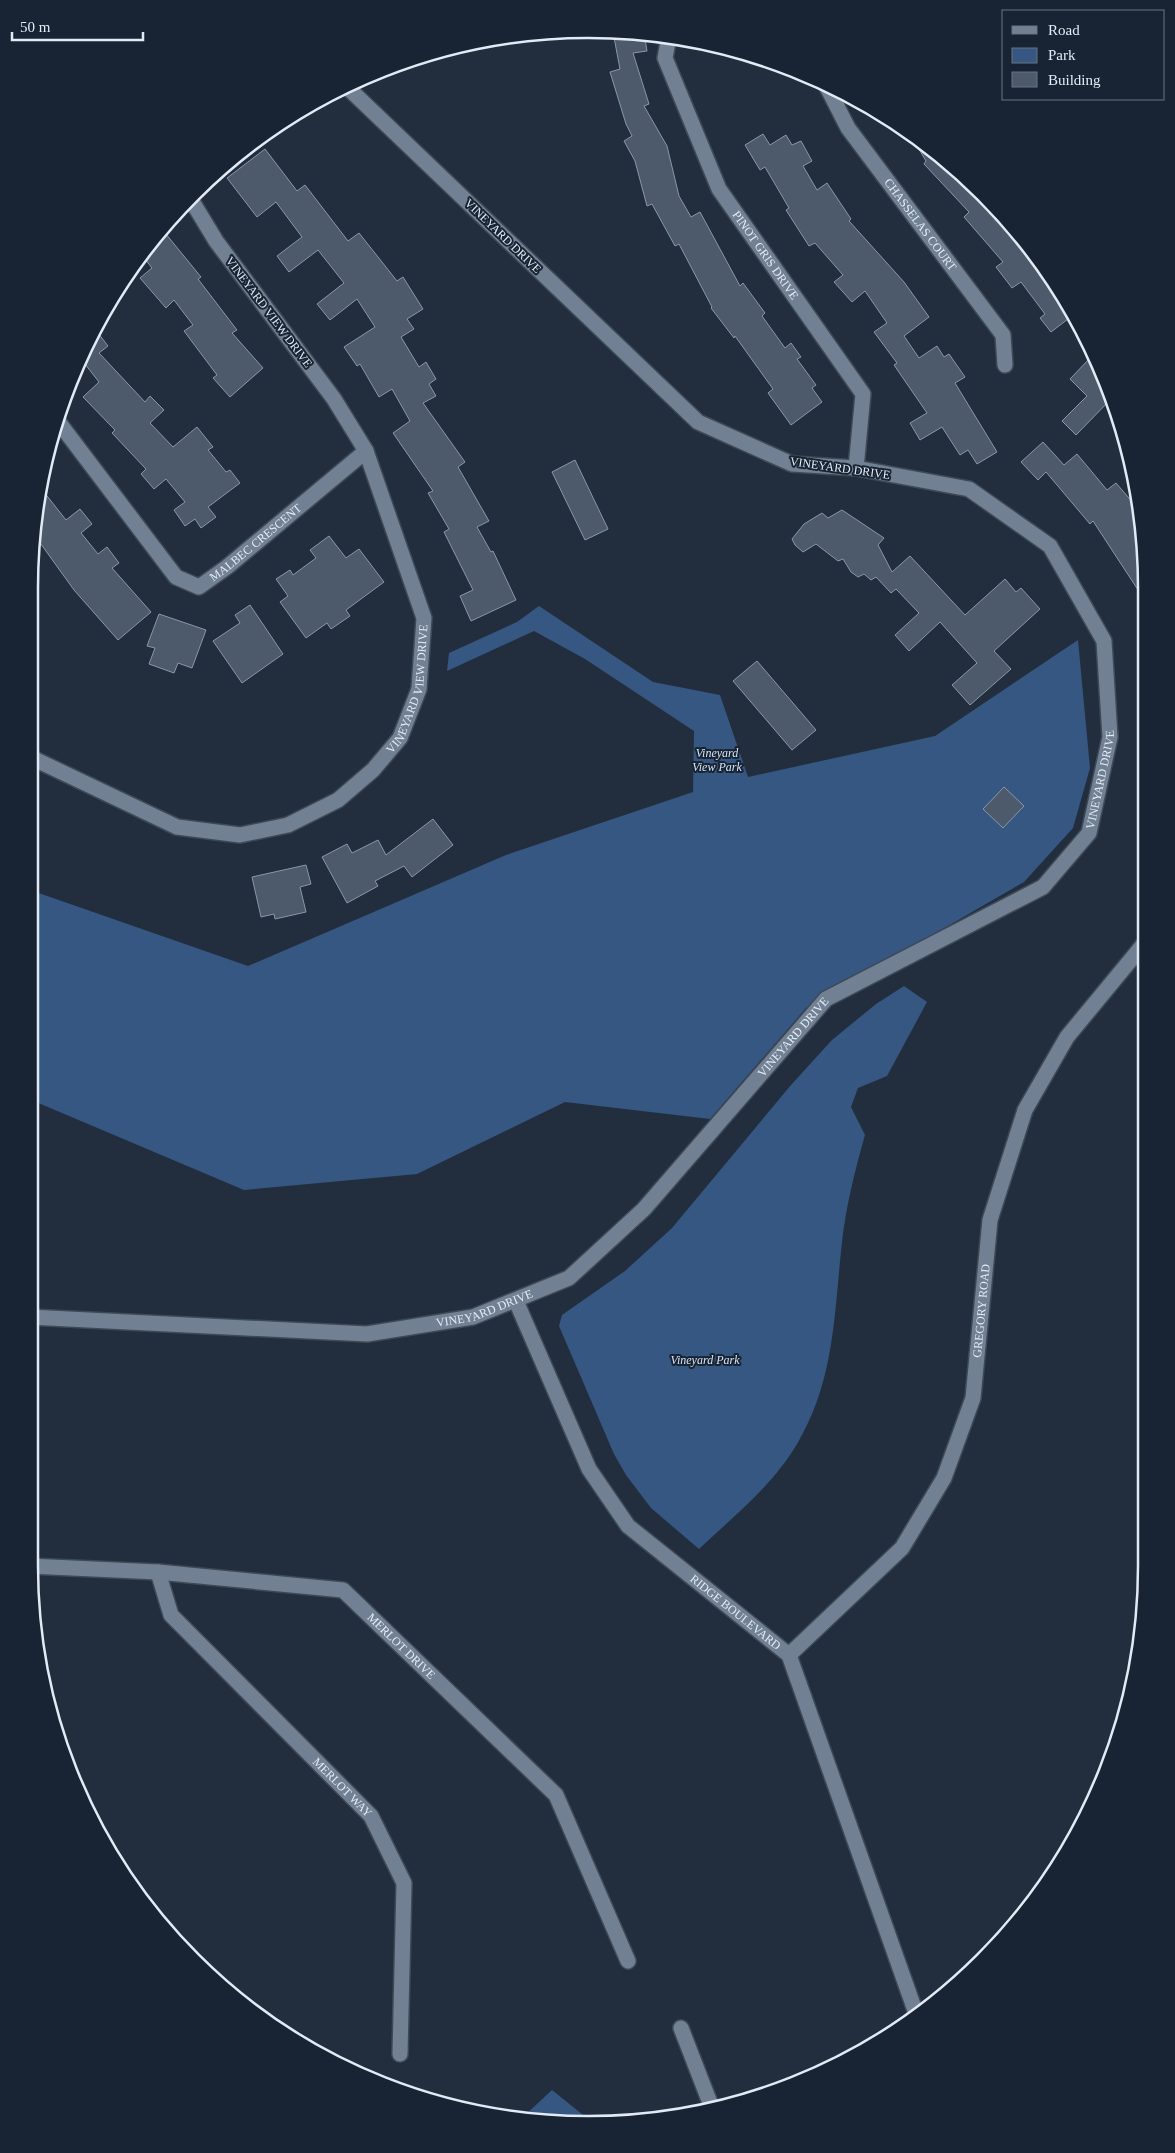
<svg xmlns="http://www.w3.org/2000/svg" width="1175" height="2153" viewBox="0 0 1175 2153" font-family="'Times New Roman',serif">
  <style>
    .green { fill: #355781 }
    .building { fill: #4c5a6b; stroke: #8897aa }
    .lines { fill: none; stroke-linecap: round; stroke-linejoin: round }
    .street-casing { stroke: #3f4956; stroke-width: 18 }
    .street { stroke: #718093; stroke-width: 15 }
    .labels { text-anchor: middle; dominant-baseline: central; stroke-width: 4; stroke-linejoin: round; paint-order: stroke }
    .street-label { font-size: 12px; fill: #e2ebf5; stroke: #182433 }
    .park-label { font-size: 12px; font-style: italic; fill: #d5e3f5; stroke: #182433 }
    .rim { fill: none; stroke: #e2ebf5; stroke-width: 2.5 }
  </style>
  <rect width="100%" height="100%" fill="#222e3e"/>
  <g class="green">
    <polygon points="539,606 653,682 720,695 748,777 935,736 1078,640 1090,768 1073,828 1024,882 806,1008 710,1119 565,1102 417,1174 244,1190 36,1102 29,1102 30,890 248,966 506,855 693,792 694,731 585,659 534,631 447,671 449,653 517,622"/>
    <path d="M 904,986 L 927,1002 L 887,1076 L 858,1088 L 851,1107 L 865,1135 C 855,1170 846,1206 842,1242 C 834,1314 835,1380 797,1444 C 773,1485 734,1516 699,1549 L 651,1508 L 626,1475 L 614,1454 L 559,1326 L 562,1315 L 625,1271 L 672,1228 L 791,1085 L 832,1040 L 876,1004 Z"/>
    <polygon points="552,2090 593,2123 551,2123 522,2118"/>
  </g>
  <g class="building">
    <polygon points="613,32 644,33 647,51 633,53 649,104 644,106 667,146 679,196 691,217 700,212 740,286 743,283 765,313 762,316 785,348 791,343 801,357 797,359 816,385 812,388 822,402 791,425 768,393 773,389 735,336 734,338 711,308 712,307 679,244 675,246 652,204 647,206 635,161 624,141 632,136 626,124 610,72 620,69"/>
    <polygon points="763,134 770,145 786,135 792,145 801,141 812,161 803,166 817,190 827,183 851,219 849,221 904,282 929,317 904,336 919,358 937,346 944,357 949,354 965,377 955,383 997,452 977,464 968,450 960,455 942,427 920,440 910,423 927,413 894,365 897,363 874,332 887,323 865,291 852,302 834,282 843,275 815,243 809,246 786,210 789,208 765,167 760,170 745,145"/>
    <polygon points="910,134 956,168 1052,277 1072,316 1051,332 1040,318 1045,314 1021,282 1012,288 996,267 1003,262 964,217 969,212 924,164 926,161"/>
    <polygon points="265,149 297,191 305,185 348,241 359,233 397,281 403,277 423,309 407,319 414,329 401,337 419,367 426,362 436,379 429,384 436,396 423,403 465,462 458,467 489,521 477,527 491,552 493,551 516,600 471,621 460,596 473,590 444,532 449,529 428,493 433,491 393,433 410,421 392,389 379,397 360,364 357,366 344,347 375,327 357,299 330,320 317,304 344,283 318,250 289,272 277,256 302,237 276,202 257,217 227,178"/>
    <polygon points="161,228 201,277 198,279 237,330 232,333 263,368 230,397 213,378 217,375 184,331 193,325 174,300 166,308 140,278 152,268 142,255"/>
    <polygon points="95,329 108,346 99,353 145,402 150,396 164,410 150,423 173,447 197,427 213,447 208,450 226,472 230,470 240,483 208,507 216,517 201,528 195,519 185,526 174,510 185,502 166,479 154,489 141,474 146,469 112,433 115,430 83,397 99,382 85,364 78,369"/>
    <polygon points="1091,357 1112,398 1076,435 1062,421 1087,396 1070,379"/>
    <polygon points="1043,442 1064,465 1077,454 1107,490 1116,483 1141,512 1142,596 1093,521 1090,524 1046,472 1038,480 1021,462"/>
    <polygon points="575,460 608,529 585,540 552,472"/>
    <polygon points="40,487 66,520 80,509 92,524 81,533 98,554 107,547 119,563 112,568 151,612 118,640 74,590 33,533"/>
    <polygon points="842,510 884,538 878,545 892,572 910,556 965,615 1005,579 1016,592 1021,588 1040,609 994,651 1011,669 970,705 952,685 977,663 940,622 909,651 895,635 919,613 896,589 891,593 876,577 871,580 864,574 858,577 851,572 843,559 838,561 816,544 803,552 795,545 792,539 804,524 822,513 828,518"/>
    <polygon points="329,536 346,558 359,549 384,582 346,610 350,616 331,629 327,623 306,638 280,602 288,596 276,579 290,570 293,575 316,558 310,550"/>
    <polygon points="250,605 283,654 242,683 213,641 240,623 235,615"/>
    <polygon points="159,614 206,630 192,668 178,663 174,673 149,664 155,648 147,646"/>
    <polygon points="757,661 816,730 792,750 733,681"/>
    <polygon points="1004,787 1024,806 1003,828 983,809"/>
    <polygon points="433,819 453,845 412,877 404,866 375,881 378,886 347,903 322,857 347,844 352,853 378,840 386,855"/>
    <polygon points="306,865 311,884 300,887 306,912 275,919 274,914 261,917 252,877"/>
  </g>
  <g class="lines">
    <g class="street-casing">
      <g id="street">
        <path id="s1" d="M 669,36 L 665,58 L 719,189 L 863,394 L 856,468"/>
        <path id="s2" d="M 826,85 L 848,128 L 1003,335 L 1005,365"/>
        <path id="s3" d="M 57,420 L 176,577 L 199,587 L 227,567 L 366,451"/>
        <path id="s4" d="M 30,757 L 177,827 L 240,835 L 288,825 L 338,800 L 373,770 L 400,738 L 419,689 L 424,618 L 366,451 L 334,399 L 216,241 L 190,198"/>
        <path id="s5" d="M 516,1301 L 589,1469 L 628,1526 L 789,1655 L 917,2016"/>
        <path id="s6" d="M 29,1317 L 367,1334 L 473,1317 L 569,1278 L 644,1209 L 826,999 L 1043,887 L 1089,833 L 1110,737 L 1104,641 L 1050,546 L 969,489 L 856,468 L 792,464 L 698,422 L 345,85"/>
        <path id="s7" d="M 29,1566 L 158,1572 L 343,1590 L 556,1795 L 628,1961"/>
        <path id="s8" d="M 158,1572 L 171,1615 L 371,1816 L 404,1883 L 400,2054"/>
        <path id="s9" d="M 789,1655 L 902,1548 L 944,1478 L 973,1398 L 990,1220 L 1025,1110 L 1067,1037 L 1143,945"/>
        <polyline points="681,2028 712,2108"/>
      </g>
    </g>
    <use href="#street" class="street"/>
  </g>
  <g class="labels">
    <g class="street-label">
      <text stroke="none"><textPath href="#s2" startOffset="169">CHASSELAS COURT</textPath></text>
      <text transform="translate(503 236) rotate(44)">VINEYARD DRIVE</text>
      <text stroke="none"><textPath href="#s1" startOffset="245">PINOT GRIS DRIVE</textPath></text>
      <text transform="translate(269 312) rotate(53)">VINEYARD VIEW DRIVE</text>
      <text transform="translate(840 468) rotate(8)">VINEYARD DRIVE</text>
      <text stroke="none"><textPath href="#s3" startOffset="294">MALBEC CRESCENT</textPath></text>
      <text stroke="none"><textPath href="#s4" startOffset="469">VINEYARD VIEW DRIVE</textPath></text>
      <text stroke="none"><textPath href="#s6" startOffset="1299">VINEYARD DRIVE</textPath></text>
      <text stroke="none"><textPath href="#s6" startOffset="879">VINEYARD DRIVE</textPath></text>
      <text stroke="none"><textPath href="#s6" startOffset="459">VINEYARD DRIVE</textPath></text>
      <text stroke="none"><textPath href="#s9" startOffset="410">GREGORY ROAD</textPath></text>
      <text stroke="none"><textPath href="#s5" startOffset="390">RIDGE BOULEVARD</textPath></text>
      <text stroke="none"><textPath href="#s7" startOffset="396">MERLOT DRIVE</textPath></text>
      <text stroke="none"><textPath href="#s8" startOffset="288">MERLOT WAY</textPath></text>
    </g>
    <g class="park-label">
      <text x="717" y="753">Vineyard<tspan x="717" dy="14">View Park</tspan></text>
      <text x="705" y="1360">Vineyard Park</text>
    </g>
  </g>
  <path d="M0 0H1175V2153H0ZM588 38H588A550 550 0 0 1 1138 588V1566A550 550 0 0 1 588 2116H588A550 550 0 0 1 38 1566V588A550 550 0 0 1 588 38Z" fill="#182433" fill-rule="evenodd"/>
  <path class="rim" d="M588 38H588A550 550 0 0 1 1138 588V1566A550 550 0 0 1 588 2116H588A550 550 0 0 1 38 1566V588A550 550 0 0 1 588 38Z"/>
  <rect x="1002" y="10" width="162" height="90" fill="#182433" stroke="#697481"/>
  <rect x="1012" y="26" width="25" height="8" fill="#718093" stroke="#697481"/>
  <text x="1048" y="35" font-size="15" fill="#e2ebf5">Road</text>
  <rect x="1012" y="48" width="25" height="15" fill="#355781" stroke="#697481"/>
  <text x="1048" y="60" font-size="15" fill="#e2ebf5">Park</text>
  <rect x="1012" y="72" width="25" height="15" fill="#4c5a6b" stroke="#697481"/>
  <text x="1048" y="85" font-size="15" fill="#e2ebf5">Building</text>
  <path d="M12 32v8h131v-8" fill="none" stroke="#e2ebf5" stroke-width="2.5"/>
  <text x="20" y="32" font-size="15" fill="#e2ebf5" stroke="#182433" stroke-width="4" paint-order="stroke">50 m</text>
</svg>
